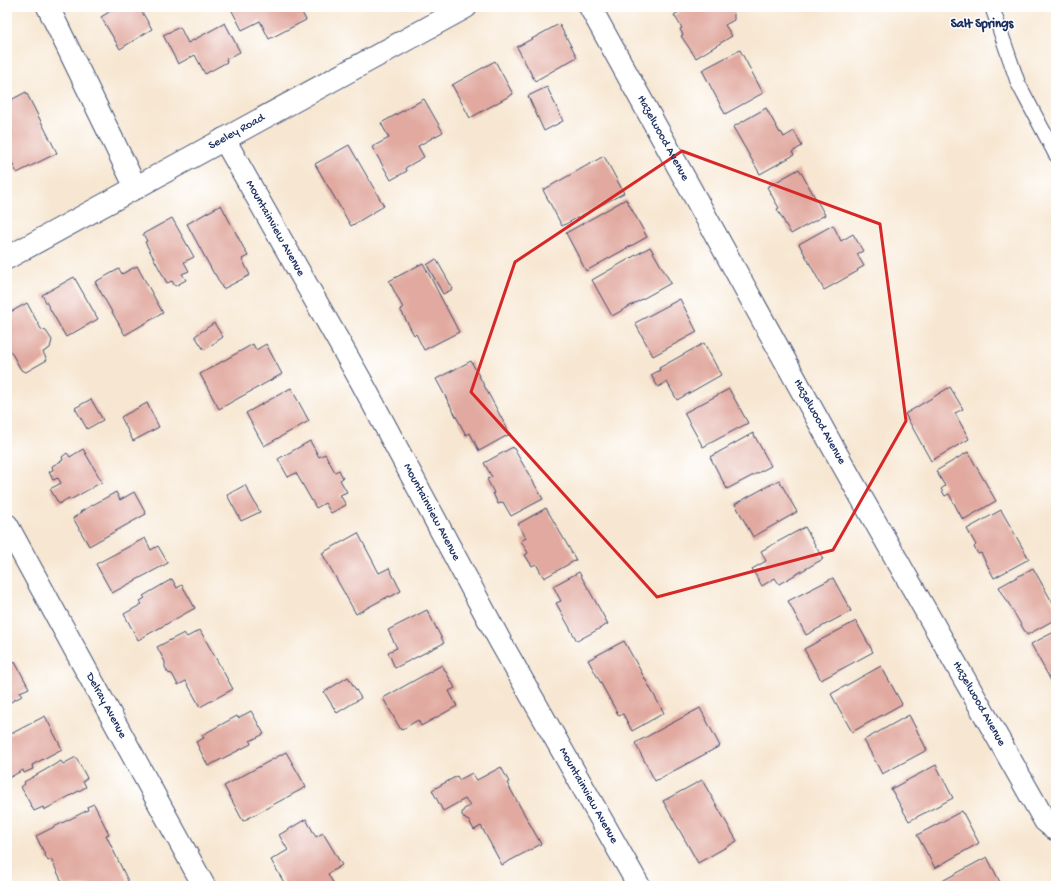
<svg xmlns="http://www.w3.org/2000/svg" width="1063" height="893" viewBox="0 0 1063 893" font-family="'Gochi Hand',sans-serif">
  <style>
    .building { fill: #e1a99f }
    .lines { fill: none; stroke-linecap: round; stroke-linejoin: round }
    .service-casing { stroke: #3c4b6f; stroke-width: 16 }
    .minor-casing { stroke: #3c4b6f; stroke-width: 24 }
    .tertiary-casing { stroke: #3c4b6f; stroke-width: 24 }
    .service { stroke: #fff; stroke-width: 14 }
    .minor { stroke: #fff; stroke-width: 22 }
    .tertiary { stroke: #fff; stroke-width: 22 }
    .marked { fill: none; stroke: #d62828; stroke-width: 3; stroke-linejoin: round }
    .labels { text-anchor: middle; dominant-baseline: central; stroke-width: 3; stroke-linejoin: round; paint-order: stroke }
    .street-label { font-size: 12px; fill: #1b2f5e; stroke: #fff }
    .neighbourhood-label { font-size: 13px; font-weight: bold; fill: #1b2f5e; stroke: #fff }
  </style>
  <rect width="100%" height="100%" fill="#fff"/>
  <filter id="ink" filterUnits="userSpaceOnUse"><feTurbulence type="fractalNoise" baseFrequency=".025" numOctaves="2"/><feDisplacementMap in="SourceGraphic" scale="8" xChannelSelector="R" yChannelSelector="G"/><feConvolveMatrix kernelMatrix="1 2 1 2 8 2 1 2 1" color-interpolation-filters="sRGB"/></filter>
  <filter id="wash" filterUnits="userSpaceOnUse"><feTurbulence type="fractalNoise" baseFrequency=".012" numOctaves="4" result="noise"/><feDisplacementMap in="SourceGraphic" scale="16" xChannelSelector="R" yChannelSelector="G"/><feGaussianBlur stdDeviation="0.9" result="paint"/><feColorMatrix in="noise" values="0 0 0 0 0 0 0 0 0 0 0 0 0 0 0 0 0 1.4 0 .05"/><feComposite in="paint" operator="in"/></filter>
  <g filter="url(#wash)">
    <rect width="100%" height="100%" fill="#f7e7d2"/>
    <g id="blocks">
      <g class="building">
        <polygon points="117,7 139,7 152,29 120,49 101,17"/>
        <polygon points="230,7 254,7 255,8 257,7 299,7 306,20 269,39 260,21 242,30"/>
        <polygon points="687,7 726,7 731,8 734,14 734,20 725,25 732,36 696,58 681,36 683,35 680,29 682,28 674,15"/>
        <polygon points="225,23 240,52 226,59 227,62 205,74 195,55 178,64 163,35 180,27 188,43"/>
        <polygon points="559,24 577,57 535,81 517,47"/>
        <polygon points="740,50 763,93 725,114 702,70"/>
        <polygon points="495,61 513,94 470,118 452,85"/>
        <polygon points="547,87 563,121 544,131 528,96"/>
        <polygon points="26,92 57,153 17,173 7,153 7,102"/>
        <polygon points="424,99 443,132 418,146 424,157 405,168 407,171 391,180 372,147 389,138 381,123"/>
        <polygon points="766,108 780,133 781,132 784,137 794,131 802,146 792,152 794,155 760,174 733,127"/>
        <polygon points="349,145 384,206 351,226 315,164"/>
        <polygon points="604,156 624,193 562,226 543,190"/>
        <polygon points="799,169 825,215 791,234 777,209 779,208 767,187"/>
        <polygon points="626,199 647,237 586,271 566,233"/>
        <polygon points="221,205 248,256 242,259 250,275 223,289 215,274 214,274 187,224"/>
        <polygon points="172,218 194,257 184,262 189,271 182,274 186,280 175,286 172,281 167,283 145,242 147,241 143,234"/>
        <polygon points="833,225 841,241 853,234 863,251 857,254 864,266 857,270 858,271 824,290 799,244"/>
        <polygon points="650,247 671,283 612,316 592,280"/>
        <polygon points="436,259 453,289 443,294 427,265"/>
        <polygon points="423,263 459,332 424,350 416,334 414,335 400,309 403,308 389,281"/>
        <polygon points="137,266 163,313 125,335 95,282 119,269 122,274"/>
        <polygon points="74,277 98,319 66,337 42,295"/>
        <polygon points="680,299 697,332 653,356 635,323"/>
        <polygon points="27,303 41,329 46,331 52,340 50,348 43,352 47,360 26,372 21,370 10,350 7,351 7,314"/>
        <polygon points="214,323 223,337 204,350 195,336"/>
        <polygon points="704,343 721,375 677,400 667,382 658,387 651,375 660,370 659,368"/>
        <polygon points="253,344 256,350 266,344 282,374 219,409 200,374"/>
        <polygon points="471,361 510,434 479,451 470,433 466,435 436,379"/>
        <polygon points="950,387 963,409 955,413 969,439 931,461 905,414"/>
        <polygon points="291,388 309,421 264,446 246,413"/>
        <polygon points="729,389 748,423 703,447 684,413"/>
        <polygon points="91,399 103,420 87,429 75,408"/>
        <polygon points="147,403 159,427 133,441 121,417"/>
        <polygon points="753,433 771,466 727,489 710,457"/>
        <polygon points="310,441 319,457 325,454 335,472 339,470 343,478 340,480 347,492 340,495 346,505 331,513 325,503 316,508 296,473 288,477 278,459"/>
        <polygon points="513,447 543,499 511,516 503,502 498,504 493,493 494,493 487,479 492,477 484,463"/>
        <polygon points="83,449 102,482 70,500 69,498 59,504 50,489 61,483 58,478 53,480 49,472 53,470 52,466 63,460 62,457 67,453 70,457"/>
        <polygon points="968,452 996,501 963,520 949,494 945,496 941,489 945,486 936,471"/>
        <polygon points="779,480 797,512 753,537 735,504"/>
        <polygon points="245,485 260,512 241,521 227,495"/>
        <polygon points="116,492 120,500 134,492 146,514 89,546 73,518 81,513 80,512"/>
        <polygon points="546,508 576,560 544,578 536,564 532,566 525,555 528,553 521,541 526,538 518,524"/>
        <polygon points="1001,510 1029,559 994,578 981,553 978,554 974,547 976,545 967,529"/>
        <polygon points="805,527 823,559 779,584 775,578 762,586 752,569 766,561 761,551"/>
        <polygon points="358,533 379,573 389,568 401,591 390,597 389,596 356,614 322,553"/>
        <polygon points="145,538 151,550 158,546 168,563 112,593 96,564"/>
        <polygon points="1033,568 1056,609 1056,619 1027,635 999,587"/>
        <polygon points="579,572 608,624 577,641 556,603 561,601 553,586"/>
        <polygon points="833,578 851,611 806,635 788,601"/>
        <polygon points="172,579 177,588 182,585 195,608 138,640 124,614 142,604 140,601 145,598 143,596"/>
        <polygon points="427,610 444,643 395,668 388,652 397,648 388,630"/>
        <polygon points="856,621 873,652 821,680 804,649"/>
        <polygon points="200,630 233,689 200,707 186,681 178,685 172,674 168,673 165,667 165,662 157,647 184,633 187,637"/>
        <polygon points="1056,631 1056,690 1031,644"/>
        <polygon points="624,641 664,713 632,731 623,714 619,716 588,660"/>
        <polygon points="15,662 29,688 20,692 22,696 7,704 7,666"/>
        <polygon points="442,665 455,688 449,691 457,706 421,726 418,720 401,730 383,698"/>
        <polygon points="881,666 902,704 852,732 831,694"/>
        <polygon points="348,677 361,698 337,713 324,692"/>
        <polygon points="700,708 720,746 655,781 635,743"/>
        <polygon points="251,711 264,734 250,741 251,744 208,766 196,742 204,738 202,735 237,716 238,718"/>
        <polygon points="909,715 927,750 882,774 864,740"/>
        <polygon points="45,716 62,749 32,765 33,769 24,773 23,770 7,779 7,736"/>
        <polygon points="286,752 306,787 243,821 224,786"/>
        <polygon points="76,757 87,778 83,781 86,787 44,810 43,807 34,811 21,787 25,784 24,782 61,761 63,764"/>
        <polygon points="936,765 953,798 909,821 891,789"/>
        <polygon points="501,767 509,782 507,783 541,844 502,865 481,826 474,830 469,821 465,819 462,815 462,813 464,809 470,806 465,799 443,811 432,790 457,776 459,780 472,773 477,780"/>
        <polygon points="702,780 737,841 698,863 663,801"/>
        <polygon points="94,804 109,834 106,835 128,881 118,886 64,886 51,859 48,861 36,836 88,810 87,807"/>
        <polygon points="962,811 979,843 935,868 917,835"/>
        <polygon points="306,819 316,837 323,833 342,865 328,874 335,886 292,886 291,883 286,886 271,860 288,850 279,835"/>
        <polygon points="987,857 1002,886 944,886 942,881"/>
      </g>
    </g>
  </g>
  <g filter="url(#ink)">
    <use href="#blocks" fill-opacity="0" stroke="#3c4b6f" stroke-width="1"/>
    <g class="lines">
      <g class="service-casing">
        <polyline id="service" points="992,7 1018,83 1056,155"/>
      </g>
      <g class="minor-casing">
        <g id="minor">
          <polyline points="48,7 136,188"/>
          <path id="s1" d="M 590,7 L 835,451 L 1045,821 L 1056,830"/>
          <path id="s2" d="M 224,139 L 361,381 L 500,641 L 639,886"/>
          <path id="s3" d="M 7,525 L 204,886"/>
        </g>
      </g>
      <g class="tertiary-casing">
        <g id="tertiary">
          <path id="s4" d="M 7,258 L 466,7"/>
        </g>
      </g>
      <use href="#service" class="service"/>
      <use href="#minor" class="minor"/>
      <use href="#tertiary" class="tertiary"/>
    </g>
  </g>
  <path class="marked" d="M 682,151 L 880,224 L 906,421 L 833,550 L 657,597 L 471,392 L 515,262 Z"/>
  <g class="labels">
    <g class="street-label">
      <text stroke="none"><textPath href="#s4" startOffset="262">Seeley Road</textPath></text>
      <text stroke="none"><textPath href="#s1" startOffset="150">Hazelwood Avenue</textPath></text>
      <text stroke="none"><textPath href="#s2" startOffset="103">Mountainview Avenue</textPath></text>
      <text stroke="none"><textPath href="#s1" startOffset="474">Hazelwood Avenue</textPath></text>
      <text stroke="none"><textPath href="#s2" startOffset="427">Mountainview Avenue</textPath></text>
      <text stroke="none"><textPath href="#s1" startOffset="798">Hazelwood Avenue</textPath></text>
      <text stroke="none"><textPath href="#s3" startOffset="206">Delray Avenue</textPath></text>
      <text stroke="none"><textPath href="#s2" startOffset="751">Mountainview Avenue</textPath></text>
    </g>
    <g class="neighbourhood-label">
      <text x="982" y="24">Salt Springs</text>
    </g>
  </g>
  <rect width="1063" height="893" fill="none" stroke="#fff" stroke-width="24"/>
</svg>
